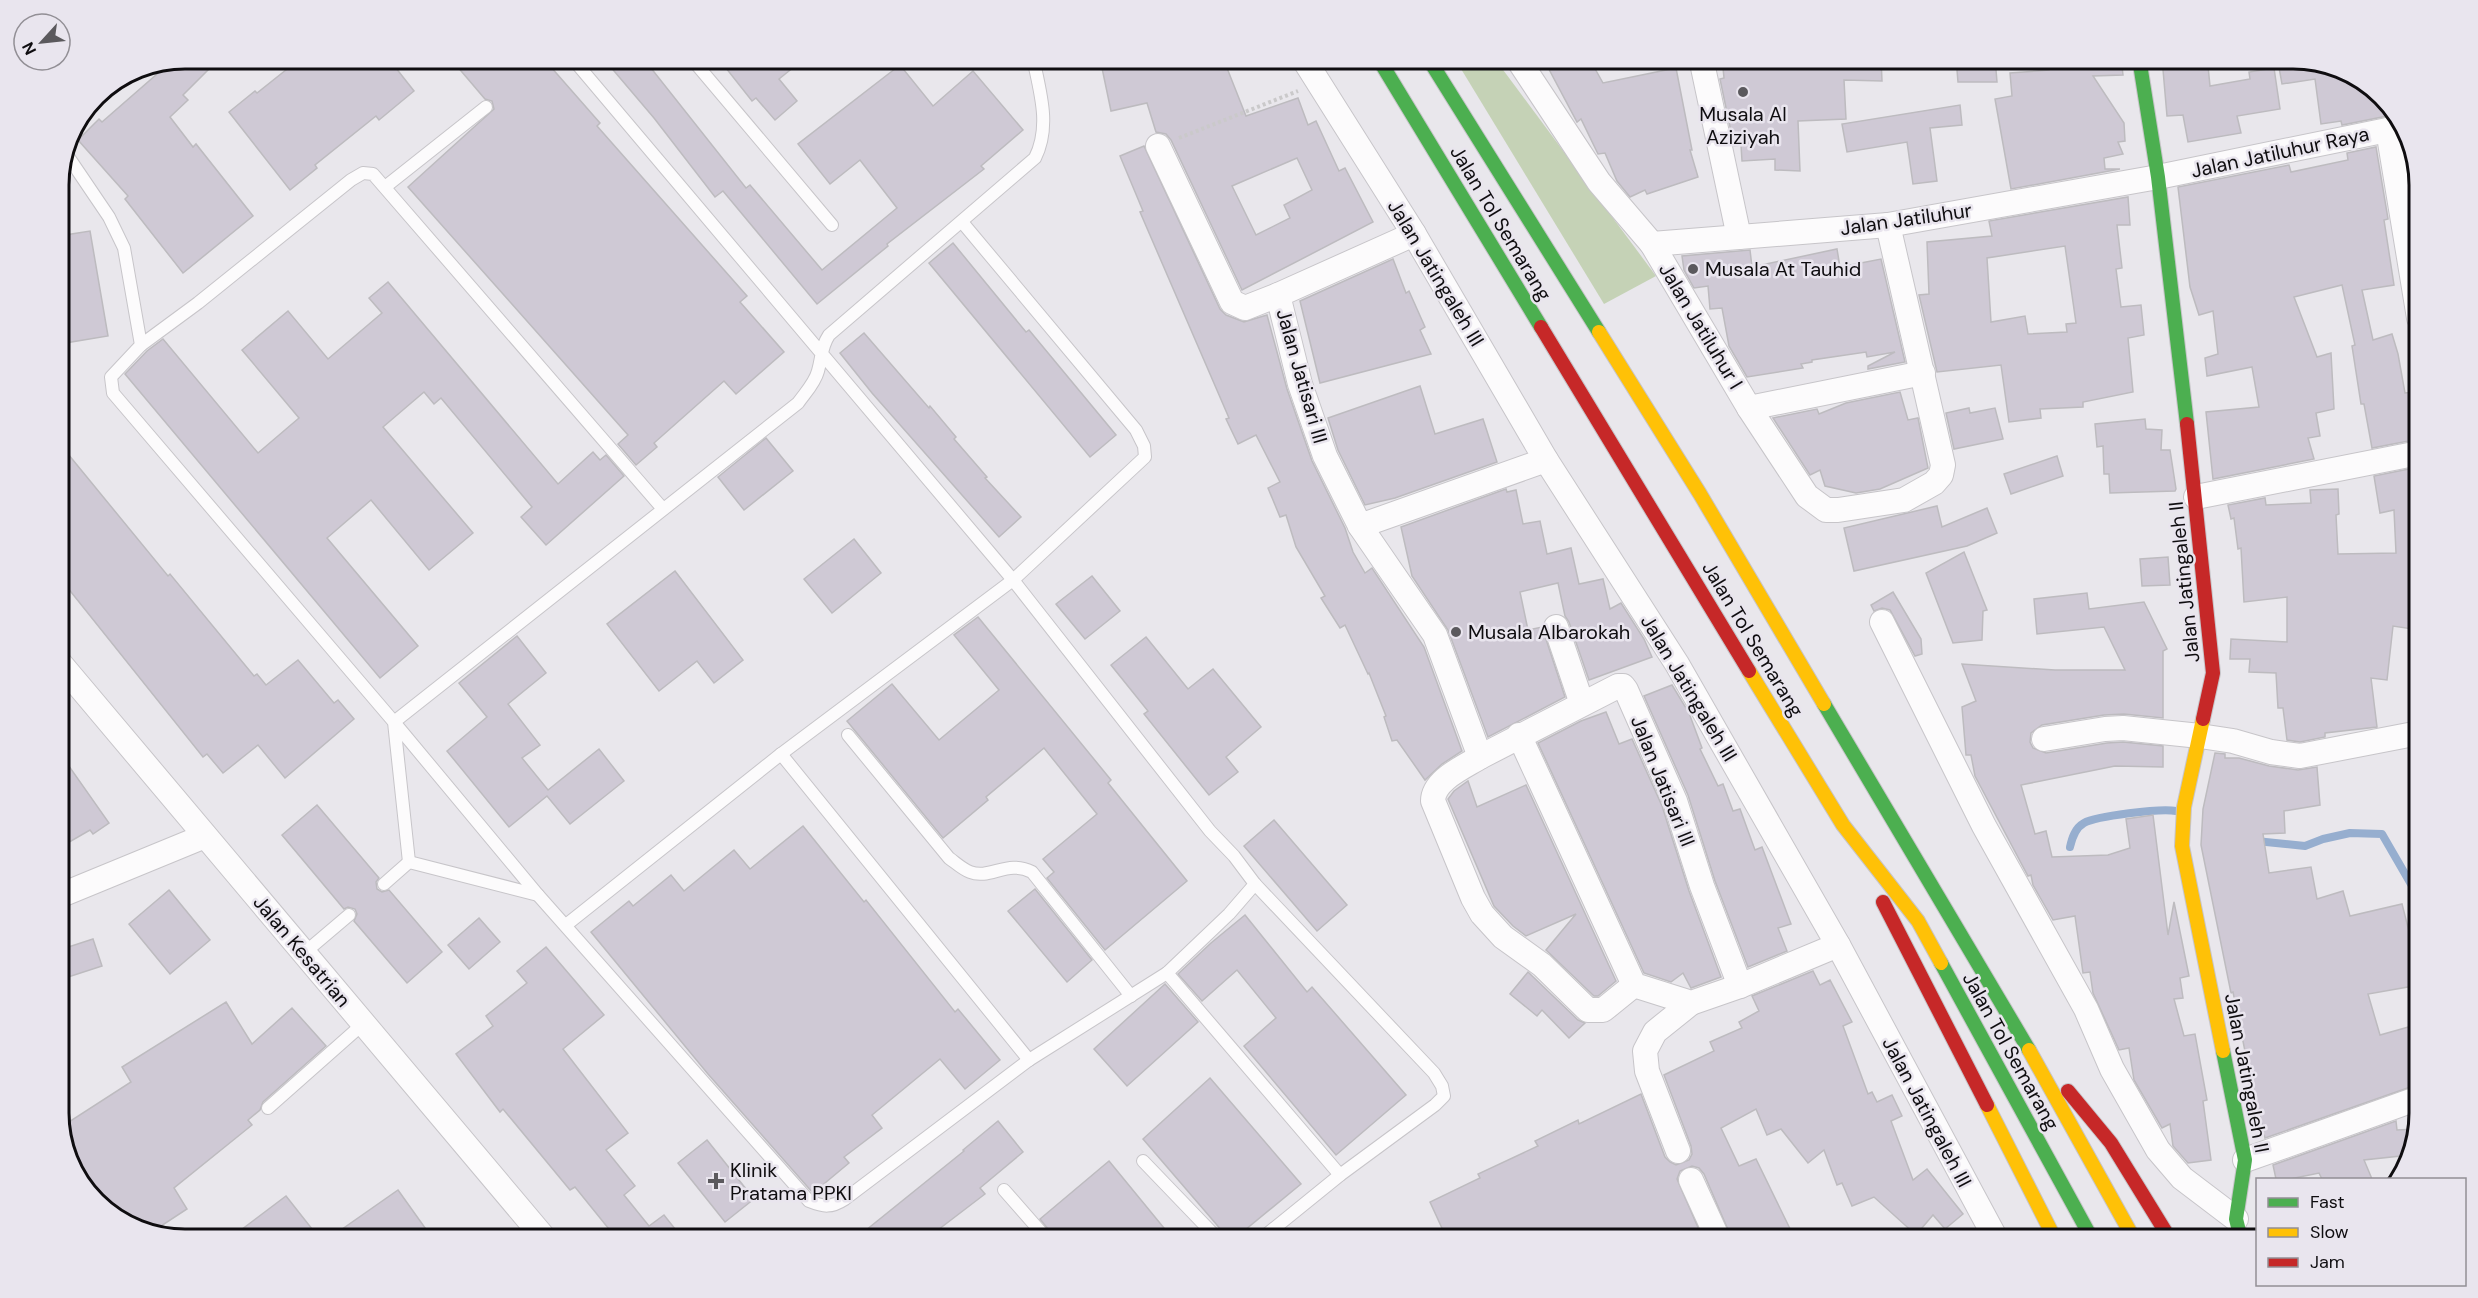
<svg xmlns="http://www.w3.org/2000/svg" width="2478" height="1298" viewBox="0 0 2478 1298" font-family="'DM Sans',sans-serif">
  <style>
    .forest { fill: #c5d2b6 }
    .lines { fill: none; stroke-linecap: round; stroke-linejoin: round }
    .stream { stroke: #96aecf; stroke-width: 8 }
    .building { fill: #cfc9d5; stroke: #bdbbbf; stroke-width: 1.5; fill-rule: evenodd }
    .lane-casing { stroke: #c7c5c9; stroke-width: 14 }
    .street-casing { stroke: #c7c5c9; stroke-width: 26 }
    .fast-casing { stroke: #c7c5c9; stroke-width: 16 }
    .slow-casing { stroke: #c7c5c9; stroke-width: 16 }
    .jam-casing { stroke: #c7c5c9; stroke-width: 16 }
    .path { stroke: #cac9ca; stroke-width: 4; stroke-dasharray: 3 3; stroke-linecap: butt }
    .lane { stroke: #fcfbfc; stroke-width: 12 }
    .street { stroke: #fcfbfc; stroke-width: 24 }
    .fast { stroke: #4caf50; stroke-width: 14 }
    .slow { stroke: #ffc107; stroke-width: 14 }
    .jam { stroke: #c62828; stroke-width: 14 }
    .poi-dot { fill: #5b595d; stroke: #e9e5ee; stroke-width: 2 }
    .labels { text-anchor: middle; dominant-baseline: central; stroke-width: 5; stroke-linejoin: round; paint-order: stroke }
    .poi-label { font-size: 20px; fill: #0f0d10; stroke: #e9e5ee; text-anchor: start }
    .street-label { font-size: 20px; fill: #0f0d10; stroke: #e9e5ee }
    .rim { fill: none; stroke: #0f0d10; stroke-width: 3 }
  </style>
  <rect width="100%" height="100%" fill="#e9e7ec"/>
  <polygon class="forest" points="1455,59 1495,59 1656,276 1604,304"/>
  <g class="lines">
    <g class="stream">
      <polyline points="2256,841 2305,846 2323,839 2350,833 2382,834 2419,898"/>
      <path d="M 2070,847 C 2072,838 2075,828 2084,823 C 2096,816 2161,808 2176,811"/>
    </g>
  </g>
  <g class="building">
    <polygon points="185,58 220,58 183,95 188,100 170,117 193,147 196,144 253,216 183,273 125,199 128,196 78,140 99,119 102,122 172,61"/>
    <polygon points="301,58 388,58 414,91 379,120 376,116 315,165 317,168 290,190 229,112 255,91 257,93"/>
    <polygon points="450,58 543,58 600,123 597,126 747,296 740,302 784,352 736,394 724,381 654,443 657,447 636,465 618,444 628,435 408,187 494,109 492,101 485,99"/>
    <polygon points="603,58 643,58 746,188 750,185 822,270 897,208 860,160 830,184 798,144 900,65 933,106 973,71 1023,130 981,166 984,169 887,244 888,246 817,304 723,191 715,197 654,118"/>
    <polygon points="718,58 805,58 779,79 797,101 775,120 756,98 752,101"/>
    <path d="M 1148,58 L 1223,58 L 1246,116 L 1298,98 L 1308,125 L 1316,121 L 1339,171 L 1345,168 L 1373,222 L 1242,290 L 1171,140 L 1166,134 L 1156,132 L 1147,103 L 1111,111 L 1102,68 ZM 1297,158 L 1312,190 L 1284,205 L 1290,218 L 1256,235 L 1232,186 Z"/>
    <polygon points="1543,58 1589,58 1603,83 1676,68 1692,150 1690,150 1698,177 1647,194 1645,190 1630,197 1617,181 1605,153 1598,154 1581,119 1577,122"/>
    <polygon points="1722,58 1881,58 1882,81 1844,80 1846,119 1798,121 1800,171 1775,170 1775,159 1742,161 1741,145 1734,146 1720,79 1724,78"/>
    <polygon points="1956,58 1995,58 1997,82 1958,82"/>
    <polygon points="2049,58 2121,58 2123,75 2093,76 2124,123 2125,141 2118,142 2123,154 2104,158 2105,169 2120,169 2011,189 1995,99 2012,96 2010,73 2049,70"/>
    <polygon points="2162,58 2200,58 2201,67 2208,66 2210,86 2250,79 2249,72 2274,68 2280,109 2237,116 2241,133 2188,142 2183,115 2167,116"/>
    <polygon points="2295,59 2349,72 2397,114 2342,125 2341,121 2321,124 2315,79 2282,84 2278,62"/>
    <polygon points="1960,105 1962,125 1930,128 1937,181 1913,184 1907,142 1847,152 1842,124"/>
    <polygon points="2407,140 2419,177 2419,215 2416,215 2404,141"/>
    <polygon points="1144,146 1220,309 1226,315 1244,322 1267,315 1287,389 1312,461 1345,528 1353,552 1365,573 1372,568 1424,647 1462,751 1442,764 1425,780 1397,740 1392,741 1384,717 1386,716 1369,673 1368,674 1345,625 1340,628 1321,598 1325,596 1296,547 1286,515 1280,517 1268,488 1280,482 1256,435 1238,444 1226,419 1229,418 1140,212 1143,211 1120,156"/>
    <polygon points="2376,147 2388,219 2384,220 2394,285 2362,290 2373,340 2392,334 2398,354 2405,393 2415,392 2419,418 2419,439 2372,448 2364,404 2361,404 2352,346 2355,345 2342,285 2294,297 2317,357 2331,353 2334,409 2316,413 2320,436 2308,438 2314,459 2213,479 2206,412 2259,407 2252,367 2207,376 2205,358 2218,354 2213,311 2199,315 2190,287 2178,187 2289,165 2291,172 2348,160 2347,153"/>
    <path d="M 2128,197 L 2130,225 L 2117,225 L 2122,268 L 2116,269 L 2121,307 L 2141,305 L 2144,335 L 2128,338 L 2133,392 L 2083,402 L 2083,407 L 2040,409 L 2041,418 L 2009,422 L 2001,365 L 1937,372 L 1919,295 L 1929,294 L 1927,242 L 1992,236 L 1989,221 ZM 2065,246 L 2076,323 L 2066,324 L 2067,332 L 2028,334 L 2025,316 L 1991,322 L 1987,258 Z"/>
    <polygon points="90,231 108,336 59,344 59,236"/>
    <polygon points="953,243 1026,332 1029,330 1116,435 1090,457 929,263"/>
    <polygon points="1837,249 1840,267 1881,259 1905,362 1868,369 1868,366 1895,352 1867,357 1866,352 1812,360 1812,362 1801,364 1803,368 1747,377 1729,346 1722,308 1710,309 1708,286 1694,288 1684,270 1682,256 1750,250 1752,267"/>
    <polygon points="1393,259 1406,293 1409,291 1425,327 1420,330 1431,354 1320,383 1300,301"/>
    <polygon points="388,282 558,484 593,452 600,460 606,455 624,476 546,545 521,517 532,507 441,398 434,404 424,392 383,427 473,533 429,570 371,500 327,538 418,646 380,678 125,374 147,351 163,339 258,453 299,418 242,350 288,311 328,359 382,313 369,298"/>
    <polygon points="864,333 929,408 930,406 956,437 954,439 987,477 985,478 1021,517 999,537 872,393 840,353"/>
    <polygon points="1420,386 1435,434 1483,419 1497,462 1395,498 1365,505 1338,450 1328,418"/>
    <polygon points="1900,392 1908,420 1918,418 1928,468 1880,489 1856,493 1825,486 1820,470 1810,475 1773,418 1817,409 1819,414 1846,403"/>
    <polygon points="1969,408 1970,413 1995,408 2003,439 1954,449 1946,413"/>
    <polygon points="2145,419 2146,429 2162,430 2161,450 2170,450 2176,489 2175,491 2110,493 2109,474 2104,474 2103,446 2097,447 2095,424"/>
    <polygon points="766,438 793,471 744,510 718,477"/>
    <polygon points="59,443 168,576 170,574 254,676 257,674 266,685 298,660 334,703 338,700 354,719 285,778 258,745 223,773 207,754 203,757 59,577"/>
    <polygon points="2057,456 2063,476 2011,494 2004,474"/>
    <polygon points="2419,467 2419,630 2393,626 2387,680 2371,678 2377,727 2325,733 2325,737 2300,742 2287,740 2283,708 2278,708 2276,673 2249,672 2250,659 2230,659 2231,639 2287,642 2287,597 2244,602 2241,548 2238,549 2234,518 2231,519 2228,505 2265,498 2266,505 2311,503 2310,490 2338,489 2339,514 2336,515 2338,554 2396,553 2394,510 2380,513 2374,476"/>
    <polygon points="1506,489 1507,492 1516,490 1523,524 1540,521 1547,554 1571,548 1579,584 1603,579 1610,609 1621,603 1644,639 1652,657 1589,680 1569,622 1565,616 1558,583 1520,592 1528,630 1542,627 1565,697 1488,737 1448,630 1412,576 1401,527"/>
    <polygon points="1937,506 1942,527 1987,508 1997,533 1967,546 1854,571 1844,528"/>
    <polygon points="854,539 881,573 832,613 804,579"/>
    <polygon points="1964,552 1987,610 1983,611 1982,640 1953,643 1926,573"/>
    <polygon points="2168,557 2170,585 2142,586 2140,559"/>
    <polygon points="675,571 743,660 714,683 697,661 659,691 607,624"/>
    <polygon points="1092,576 1120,611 1085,639 1056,604"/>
    <polygon points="1893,592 1921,639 1922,654 1915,656 1890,610 1882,608 1874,611 1871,605"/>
    <polygon points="2087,593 2089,609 2144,602 2167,649 2163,651 2163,718 2124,714 2104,715 2042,725 2031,733 2030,742 2033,748 2046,753 2107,743 2123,742 2163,746 2163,767 2115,766 2021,785 2035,834 2046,831 2052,857 2108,855 2130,848 2126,819 2153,815 2168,935 2174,902 2189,976 2180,978 2183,998 2174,999 2184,1036 2195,1034 2207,1100 2203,1101 2211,1160 2188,1163 2173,1146 2170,1124 2162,1128 2134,1080 2129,1048 2119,1050 2093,993 2090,972 2083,973 2075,916 2053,920 2033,885 2031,875 2028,876 1975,776 1971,755 1966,755 1962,707 1976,701 1962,664 2055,670 2125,670 2104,627 2037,634 2034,599"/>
    <polygon points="978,617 1111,780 1108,783 1187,881 1105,950 1047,878 1054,872 1043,859 1097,814 1044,748 986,797 988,800 943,838 847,721 892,684 939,740 999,690 954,635"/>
    <polygon points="517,636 546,673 508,704 540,745 522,758 548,790 599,749 624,781 570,824 547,796 509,827 447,751 487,717 459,683"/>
    <polygon points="1146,637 1188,689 1213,669 1261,727 1226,757 1238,772 1209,795 1144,714 1148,711 1111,665"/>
    <polygon points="1672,685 1689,713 1702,748 1700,749 1718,786 1723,784 1733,811 1740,809 1755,850 1762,847 1791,924 1778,928 1787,951 1748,967 1715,881 1688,795 1644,696"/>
    <polygon points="1606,712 1619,744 1632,739 1662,806 1689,891 1721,977 1691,988 1683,973 1671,982 1644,973 1538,743 1581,721"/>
    <polygon points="59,752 109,823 93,834 90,830 59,848"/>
    <polygon points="2215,753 2225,754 2225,758 2239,758 2269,766 2298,770 2317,767 2320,805 2284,811 2285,833 2263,834 2269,873 2311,867 2317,899 2343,891 2350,916 2402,904 2411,939 2419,936 2419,985 2368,994 2380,1035 2419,1024 2419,1084 2265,1138 2253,1086 2249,1086 2243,1057 2246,1056 2233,992 2231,993 2201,845 2203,809"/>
    <polygon points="1468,781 1477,807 1526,785 1616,981 1598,996 1594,996 1546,950 1576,914 1526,936 1513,926 1494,906 1448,799 1454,791"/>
    <polygon points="317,805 379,878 376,882 377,889 382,892 389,890 442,952 407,983 354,921 357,914 355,909 348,907 344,909 282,835"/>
    <polygon points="1274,820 1347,905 1317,931 1244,846"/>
    <polygon points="803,826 864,902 866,900 955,1012 958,1009 1000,1060 965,1089 940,1059 872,1115 882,1128 844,1157 849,1163 813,1193 708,1074 591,932 629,901 633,906 671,875 684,891 734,850 750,869"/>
    <polygon points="1035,889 1092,960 1067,982 1008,911"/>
    <polygon points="169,890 210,940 170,974 129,924"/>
    <polygon points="1245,915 1307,992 1312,987 1406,1095 1336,1155 1244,1046 1276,1018 1237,970 1202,1001 1178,974 1211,943"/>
    <polygon points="479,918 500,942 469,969 448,945"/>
    <polygon points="93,939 102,966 59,980 59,950"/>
    <polygon points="546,947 604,1015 563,1049 628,1133 606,1150 635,1186 624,1195 649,1226 664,1215 683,1239 617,1239 575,1187 570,1190 503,1109 500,1112 456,1054 493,1026 486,1016 527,983 517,971"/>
    <polygon points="1813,971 1820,985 1830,980 1852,1022 1843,1026 1868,1094 1872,1092 1877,1102 1892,1095 1902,1116 1891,1121 1913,1180 1927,1169 1963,1214 1945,1229 1933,1215 1916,1235 1874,1197 1852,1206 1842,1183 1837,1185 1824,1150 1808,1163 1781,1129 1767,1135 1756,1109 1721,1128 1739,1166 1756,1159 1795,1239 1732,1239 1704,1174 1699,1168 1692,1166 1680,1171 1677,1179 1703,1239 1447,1239 1430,1202 1480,1178 1478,1174 1538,1146 1535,1141 1578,1120 1579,1124 1641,1094 1665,1157 1670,1162 1676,1165 1689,1160 1692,1154 1691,1146 1664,1075 1714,1051 1710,1042 1742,1028 1739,1022 1759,1011 1752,996"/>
    <polygon points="1528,972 1578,1020 1585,1023 1569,1038 1542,1010 1537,1016 1510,994"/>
    <polygon points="1165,984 1198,1022 1127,1086 1094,1049"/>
    <polygon points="226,1002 252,1044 292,1008 326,1046 263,1102 260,1110 248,1120 252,1125 174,1188 187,1209 152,1232 129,1226 80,1183 61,1127 131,1082 122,1067"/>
    <polygon points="1210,1078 1301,1184 1234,1239 1229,1239 1143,1139"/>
    <polygon points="998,1121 1023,1152 980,1188 985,1194 926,1239 855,1239 964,1151 963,1150"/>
    <polygon points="2396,1121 2397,1130 2416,1129 2410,1155 2364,1160 2372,1179 2322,1179 2319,1173 2290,1179 2276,1179 2273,1165"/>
    <polygon points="707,1140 754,1199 725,1222 678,1163"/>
    <polygon points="1109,1161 1173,1239 1056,1239 1040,1219"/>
    <polygon points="398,1190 433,1239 328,1239"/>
    <polygon points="286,1196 320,1239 229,1239"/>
  </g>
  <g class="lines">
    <g class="lane-casing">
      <g id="lane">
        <path d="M 572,58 L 1013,580 L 1210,831 L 1234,856 L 1255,884 L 1229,914 L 1167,973 L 1029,1060 L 845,1199 C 831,1208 824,1207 809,1201 L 538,895 L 394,722 L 798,403 C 805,393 815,383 818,371 C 822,357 821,347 829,335 L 1035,158 C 1051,126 1040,92 1033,58"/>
        <polyline points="691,58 832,225"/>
        <polyline points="86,109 134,70"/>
        <polyline points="65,152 109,217 124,248 141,345 111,377 113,393 394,722 409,862"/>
        <polyline points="385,187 486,107"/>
        <polyline points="141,345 198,303 351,180 363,173 373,174 663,509"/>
        <path d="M 848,735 L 949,858 C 956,863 962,869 970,872 C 990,880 1008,859 1032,872 L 1131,996"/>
        <polyline points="781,754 1029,1060"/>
        <polyline points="384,884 409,862 538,895"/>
        <polyline points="1255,884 1434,1073 1442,1086 1444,1096 1435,1105 1340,1175 1261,1239"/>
        <polyline points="566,925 781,754 1013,580 1145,457 1144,446 1136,430 962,222"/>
        <polyline points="303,954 349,915"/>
        <polyline points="1167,973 1340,1175"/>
        <polyline points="268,1108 364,1023"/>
        <polyline points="1143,1161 1218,1239"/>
        <polyline points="1004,1190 1047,1239"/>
      </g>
    </g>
    <g class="street-casing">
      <g id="street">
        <polyline points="1303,58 1414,234 1546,460 1677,664 1838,945 1996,1239"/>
        <polyline points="1517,58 1599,182 1652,244 1749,408 1807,496 1826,510 1838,510 1904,500 1934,483 1941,475 1943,465 1888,225"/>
        <polyline points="1701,58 1739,237"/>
        <polyline points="2388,130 2419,318"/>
        <polyline points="1158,146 1232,302 1245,308 1278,295"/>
        <polyline points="1414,234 1278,295 1300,384 1325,456 1360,526 1546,460"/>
        <polyline points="1652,244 1888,225 2158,177 2402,127"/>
        <polyline points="1749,408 1923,373"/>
        <polyline points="2196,497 2419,453"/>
        <path d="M 1360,526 L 1435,635 L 1480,757 C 1464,767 1433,780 1433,801 L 1473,898 L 1482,914 L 1503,937 L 1542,965 L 1588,1010 L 1603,1010 L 1634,985"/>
        <polyline points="1882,622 1984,826 2086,1009 2112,1069 2158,1150 2182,1178 2236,1219"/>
        <polyline points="1556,627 1582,704"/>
        <polyline points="59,662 545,1239"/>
        <polyline points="1519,735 1634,985 1691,1003 1740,986 1838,945"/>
        <polyline points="2044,739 2105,729 2123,728 2200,736 2233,741 2271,752 2300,756 2419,733"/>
        <polyline points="1480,757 1618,686 1623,686 1626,690 1675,801 1702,886 1740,986"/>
        <polyline points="59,896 205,836"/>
        <polyline points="1678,1151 1647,1071 1645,1051 1655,1032 1691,1003"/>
        <polyline points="2245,1160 2419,1098"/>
        <polyline points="1691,1180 1718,1239"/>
      </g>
    </g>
    <g class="fast-casing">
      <g id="fast">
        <polyline points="1378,58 1541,327"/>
        <polyline points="1428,58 1599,332"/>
        <polyline points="2139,58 2158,177 2187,424"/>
        <polyline points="1824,704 2029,1050"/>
        <polyline points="1941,963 2092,1239"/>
        <polyline points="2223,1051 2245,1160 2236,1219 2241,1239"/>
      </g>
    </g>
    <g class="slow-casing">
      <g id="slow">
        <polyline points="1599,332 1700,494 1824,704"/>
        <polyline points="1749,671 1843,825 1918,921 1941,963"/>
        <polyline points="2203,719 2184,807 2182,846 2223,1051"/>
        <polyline points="2029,1050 2134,1239"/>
        <polyline points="1987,1105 2055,1239"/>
      </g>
    </g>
    <g class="jam-casing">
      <g id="jam">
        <polyline points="1541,327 1749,671"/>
        <polyline points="2187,424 2213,673 2203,719"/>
        <polyline points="1883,902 1987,1105"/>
        <polyline points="2068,1091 2111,1143 2170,1239"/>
      </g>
    </g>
    <polyline class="path" points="1179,138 1298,91"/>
    <use href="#lane" class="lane"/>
    <use href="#street" class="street"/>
    <use href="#fast" class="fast"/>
    <use href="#slow" class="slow"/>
    <use href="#jam" class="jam"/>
  </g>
  <g class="poi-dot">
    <circle cx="1743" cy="92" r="6"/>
    <circle cx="1693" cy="269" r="6"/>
    <circle cx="1456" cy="632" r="6"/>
    <path d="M713 1172h6v6h6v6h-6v6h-6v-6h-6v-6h6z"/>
  </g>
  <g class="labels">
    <g class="poi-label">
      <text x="1743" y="114" text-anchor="middle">Musala Al<tspan x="1743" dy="23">Aziziyah</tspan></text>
      <text x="1705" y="269">Musala At Tauhid</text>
      <text x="1468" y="632">Musala Albarokah</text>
      <text x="730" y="1170">Klinik<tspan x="730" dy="23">Pratama PPKI</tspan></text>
    </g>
    <g class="street-label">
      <text transform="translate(2280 152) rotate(-12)">Jalan Jatiluhur Raya</text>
      <text transform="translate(1906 219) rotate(-8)">Jalan Jatiluhur</text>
      <text transform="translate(1501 223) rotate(59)">Jalan Tol Semarang</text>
      <text transform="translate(1436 273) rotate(59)">Jalan Jatingaleh III</text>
      <text transform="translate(1701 326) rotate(59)">Jalan Jatiluhur I</text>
      <text transform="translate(1302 376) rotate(74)">Jalan Jatisari III</text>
      <text transform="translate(2184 582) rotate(-96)">Jalan Jatingaleh II</text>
      <text transform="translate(1753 639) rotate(59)">Jalan Tol Semarang</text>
      <text transform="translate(1689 688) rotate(59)">Jalan Jatingaleh III</text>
      <text transform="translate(1663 781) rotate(68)">Jalan Jatisari III</text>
      <text transform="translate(302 951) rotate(50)">Jalan Kesatrian</text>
      <text transform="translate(2011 1051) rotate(61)">Jalan Tol Semarang</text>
      <text transform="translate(2247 1073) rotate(79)">Jalan Jatingaleh II</text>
      <text transform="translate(1927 1112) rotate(62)">Jalan Jatingaleh III</text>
    </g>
  </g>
  <path d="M0 0H2478V1298H0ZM185 69H2293A116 116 0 0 1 2409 185V1113A116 116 0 0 1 2293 1229H185A116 116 0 0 1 69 1113V185A116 116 0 0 1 185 69Z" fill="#e9e5ee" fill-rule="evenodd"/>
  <path class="rim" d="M185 69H2293A116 116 0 0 1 2409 185V1113A116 116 0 0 1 2293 1229H185A116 116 0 0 1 69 1113V185A116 116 0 0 1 185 69Z"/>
  <rect x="2256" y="1178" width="210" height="108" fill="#e9e5ee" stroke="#928f95" stroke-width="1.5"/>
  <rect x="2268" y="1198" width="30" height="9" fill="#4caf50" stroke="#928f95" stroke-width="1.5"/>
  <text x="2310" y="1208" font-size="18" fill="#0f0d10">Fast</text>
  <rect x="2268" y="1228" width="30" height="9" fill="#ffc107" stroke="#928f95" stroke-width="1.5"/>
  <text x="2310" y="1238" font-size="18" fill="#0f0d10">Slow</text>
  <rect x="2268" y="1258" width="30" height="9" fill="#c62828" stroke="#928f95" stroke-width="1.5"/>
  <text x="2310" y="1268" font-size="18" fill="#0f0d10">Jam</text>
  <g transform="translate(42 42) rotate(243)"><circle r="28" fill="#e9e5ee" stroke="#928f95" stroke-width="1.5"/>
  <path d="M0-4.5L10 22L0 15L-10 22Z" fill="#5b595d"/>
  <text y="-9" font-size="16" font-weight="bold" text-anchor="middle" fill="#0f0d10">N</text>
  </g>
</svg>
